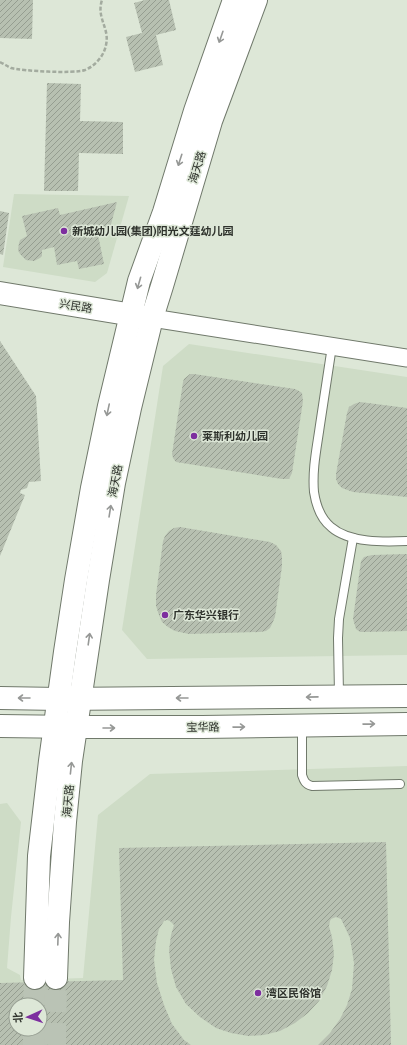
<svg xmlns="http://www.w3.org/2000/svg" width="407" height="1045" viewBox="0 0 407 1045" font-family="'Libre Baskerville','Noto Sans SC',serif">
  <style>
    .built { fill: #cedcc6; fill-rule: evenodd }
    .building { fill: url(#building-hatch); fill-rule: evenodd }
    .lines { fill: none; stroke-linecap: round; stroke-linejoin: round }
    .secondary-tunnel { stroke: #bac3b5; stroke-width: 22; stroke-dasharray: 22 11; stroke-linecap: butt }
    .lane-casing { stroke: #70796b; stroke-width: 10 }
    .street-casing { stroke: #70796b; stroke-width: 19 }
    .secondary-casing { stroke: #70796b; stroke-width: 24 }
    .path { stroke: #a3ab9f; stroke-width: 2.5; stroke-dasharray: 4 2; stroke-linecap: butt }
    .lane { stroke: #fff; stroke-width: 8 }
    .street { stroke: #fff; stroke-width: 17 }
    .secondary { stroke: #fff; stroke-width: 22 }
    .oneway { stroke: #969896 }
    .poi-dot { fill: #7d2e9f; stroke: #dde7d7; stroke-width: 1.5 }
    .labels { text-anchor: middle; dominant-baseline: central; stroke-width: 3; stroke-linejoin: round; paint-order: stroke }
    .street-label { font-size: 11px; fill: #2e322c; stroke: #dde7d7 }
    .poi-label { font-size: 11px; font-weight: bold; fill: #2e322c; stroke: #dde7d7; text-anchor: start }
  </style>
  <defs>
    <pattern id="building-hatch" width="6" height="6" patternUnits="userSpaceOnUse"><rect width="6" height="6" fill="#b7c0b1"/><path d="M-1 1l2-2M0 6l6-6M5 7l2-2" fill="none" stroke="#959d90"/></pattern>
  </defs>
  <rect width="100%" height="100%" fill="#dde7d7"/>
  <g class="built">
    <polygon points="14,194 129,196 107,273 95,282 3,267"/>
    <polygon points="189,344 407,377 407,655 147,659 122,630 163,366"/>
    <path d="M 407,766 L 407,1045 L 0,1045 L 0,804 L 7,803 L 21,822 L 11,917 L 7,968 L 20,975 L 21,980 L 83,978 L 98,815 L 150,774 ZM 16,1005 L 40,1005 L 40,1029 L 16,1029 Z"/>
  </g>
  <g class="building">
    <polygon points="0,0 33,0 32,39 0,38"/>
    <polygon points="145,0 169,0 176,30 156,35 163,65 135,72 126,37 142,33 134,3"/>
    <polygon points="47,83 81,84 80,121 123,122 123,154 79,153 78,191 44,191"/>
    <polygon points="117,202 110,228 97,230 104,264 79,269 77,261 57,265 54,247 42,250 42,256 40,258 34,261 26,260 20,254 18,250 19,243 20,240 27,236 22,216 58,208 60,215"/>
    <polygon points="0,211 9,213 3,255 0,254"/>
    <polygon points="0,341 36,396 41,481 29,482 27,488 21,490 20,493 25,495 0,556"/>
    <polygon points="190,374 194,374 295,389 299,391 302,393 303,401 292,473 289,479 282,479 176,462 173,458 172,454 183,382 184,379"/>
    <polygon points="360,402 407,408 407,497 353,492 342,488 338,484 336,479 336,474 347,413 349,407 354,404"/>
    <polygon points="180,527 270,542 276,545 281,551 282,557 282,566 275,617 272,624 270,628 266,631 260,632 189,634 175,631 168,627 162,622 159,615 156,606 156,595 163,541 165,536 169,531 174,528"/>
    <polygon points="407,554 407,631 365,632 360,632 356,629 353,619 361,561 364,557 372,555"/>
    <path d="M 386,842 L 391,1045 L 318,1045 L 330,1033 L 340,1019 L 347,1005 L 352,989 L 354,963 L 350,938 L 341,919 L 336,917 L 331,919 L 330,921 L 329,926 L 332,937 L 334,954 L 332,970 L 327,986 L 319,1001 L 308,1013 L 295,1023 L 280,1031 L 264,1035 L 248,1036 L 231,1033 L 216,1028 L 200,1017 L 186,1004 L 176,987 L 171,969 L 169,950 L 171,935 L 174,925 L 170,921 L 167,920 L 164,921 L 159,929 L 156,941 L 154,960 L 157,983 L 164,1005 L 172,1024 L 184,1040 L 191,1045 L 0,1045 L 0,983 L 123,980 L 119,848 ZM 16,1005 L 40,1005 L 40,1029 L 16,1029 Z"/>
  </g>
  <g class="lines">
    <g class="secondary-tunnel">
      <polyline points="34,1005 35,978"/>
      <polyline points="34,1045 34,1029"/>
      <polyline points="55,1045 56,978"/>
    </g>
    <g class="lane-casing">
      <g id="lane">
        <path d="M 332,346 C 328,373 324,399 320,425 C 317,447 312,469 314,492 C 316,505 320,518 331,527 C 349,543 384,542 407,541"/>
        <polyline points="339,695 338,638 339,619 353,538"/>
        <path d="M 302,726 L 302,775 C 304,781 305,784 312,786 L 400,784"/>
      </g>
    </g>
    <g class="street-casing">
      <polyline id="street" points="152,318 407,358"/>
    </g>
    <g class="secondary-casing">
      <g id="secondary">
        <polyline points="0,293 145,317"/>
        <polyline points="0,698 59,699 407,696"/>
        <polyline points="0,726 76,727 202,727 407,724"/>
        <polyline points="35,978 39,856 50,761 65,652 76,580 92,488 109,406 139,281 164,212 195,111 234,0"/>
        <polyline points="56,978 58,922 65,822 71,761 98,580 114,483 130,408 152,318 162,286 211,121 256,0"/>
      </g>
    </g>
    <path class="path" d="M 0,62 C 4,64 7,66 11,68 C 23,71 73,74 85,70 C 95,66 104,56 106,45 C 110,28 96,18 102,0"/>
    <use href="#lane" class="lane"/>
    <use href="#street" class="street"/>
    <use href="#secondary" class="secondary"/>
  </g>
  <defs><path id="oneway-shaft" d="M-6 0H5M1.5-3L5.5 0L1.5 3" fill="none" stroke-width="1.6" stroke-linecap="round" stroke-linejoin="round"/></defs>
  <g class="oneway">
    <use href="#oneway-shaft" transform="translate(221 37) rotate(109)"/>
    <use href="#oneway-shaft" transform="translate(180 160) rotate(108)"/>
    <use href="#oneway-shaft" transform="translate(139 283) rotate(106)"/>
    <use href="#oneway-shaft" transform="translate(108 410) rotate(102)"/>
    <use href="#oneway-shaft" transform="translate(110 511) rotate(-81)"/>
    <use href="#oneway-shaft" transform="translate(89 639) rotate(-82)"/>
    <use href="#oneway-shaft" transform="translate(312 697) rotate(179)"/>
    <use href="#oneway-shaft" transform="translate(24 698) rotate(-180)"/>
    <use href="#oneway-shaft" transform="translate(182 698) rotate(180)"/>
    <use href="#oneway-shaft" transform="translate(369 724) rotate(-1)"/>
    <use href="#oneway-shaft" transform="translate(239 727) rotate(-1)"/>
    <use href="#oneway-shaft" transform="translate(109 728)"/>
    <use href="#oneway-shaft" transform="translate(71 768) rotate(-84)"/>
    <use href="#oneway-shaft" transform="translate(58 939) rotate(-88)"/>
  </g>
  <g class="poi-dot">
    <circle cx="64" cy="231" r="4"/>
    <circle cx="194" cy="436" r="4"/>
    <circle cx="165" cy="615" r="4"/>
    <circle cx="258" cy="993" r="4"/>
  </g>
  <g class="labels">
    <g class="street-label">
      <text transform="translate(197 167) rotate(-73)">海天路</text>
      <text transform="translate(76 306) rotate(9)">兴民路</text>
      <text transform="translate(115 481) rotate(-79)">海天路</text>
      <text transform="translate(203 727) rotate(-1)">宝华路</text>
      <text transform="translate(68 801) rotate(-85)">海天路</text>
    </g>
    <g class="poi-label">
      <text x="72" y="231">新城幼儿园(集团)阳光文莛幼儿园</text>
      <text x="202" y="436">莱斯利幼儿园</text>
      <text x="173" y="615">广东华兴银行</text>
      <text x="266" y="993">湾区民俗馆</text>
    </g>
  </g>
  <g transform="translate(28 1017) rotate(267)"><circle r="19" fill="#dde7d7" stroke="#979f93"/>
  <path d="M0-3L7 15L0 10L-7 15Z" fill="#7d2e9f"/>
  <text y="-6" font-size="11" font-weight="bold" text-anchor="middle" fill="#2e322c">北</text>
  </g>
</svg>
